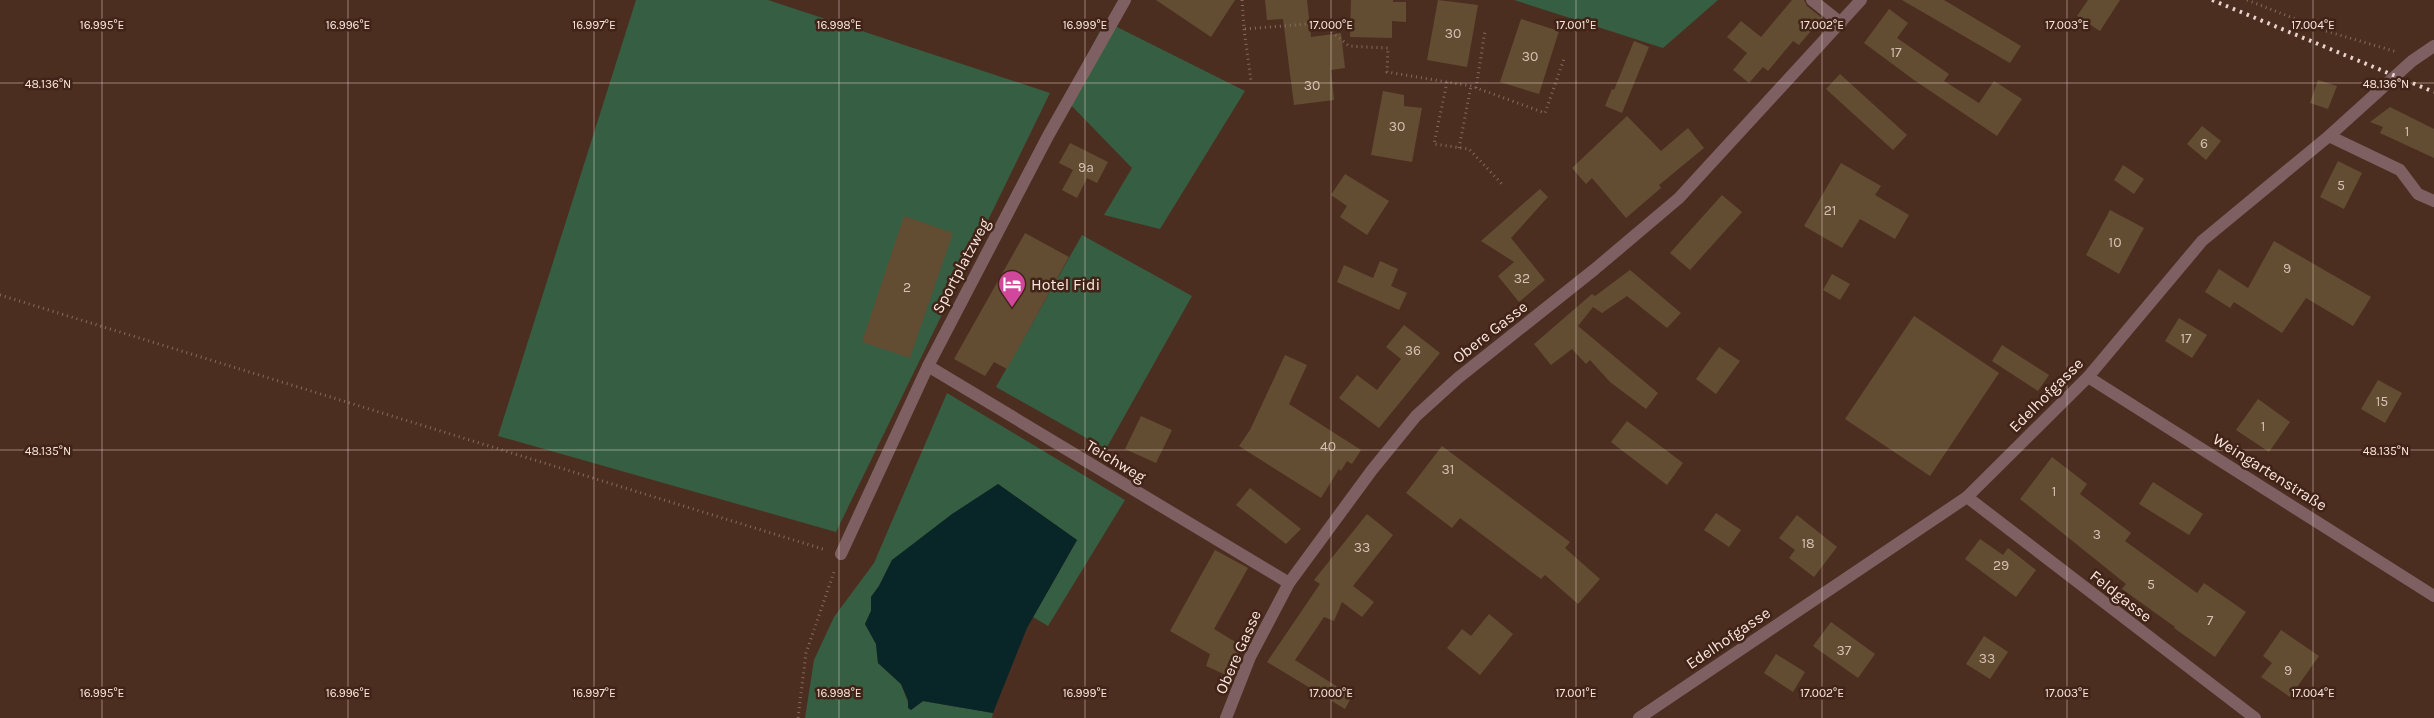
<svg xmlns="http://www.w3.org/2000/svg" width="2434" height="718" viewBox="0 0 2434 718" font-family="Karla,sans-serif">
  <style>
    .green { fill: #365e42 }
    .water { fill: #082627 }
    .building { fill: #624d32 }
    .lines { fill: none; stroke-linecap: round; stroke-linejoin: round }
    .path { stroke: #856a5f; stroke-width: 3; stroke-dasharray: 1 4; stroke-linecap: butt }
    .minor { stroke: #7e6063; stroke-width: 12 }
    .rail { stroke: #e8d3cb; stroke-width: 4; stroke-dasharray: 2.5 5; stroke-linecap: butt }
    .ticks { fill: none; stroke: #fae6de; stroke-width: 1; stroke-opacity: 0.45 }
    .labels { text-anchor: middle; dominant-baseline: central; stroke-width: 5; stroke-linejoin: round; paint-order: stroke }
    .number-label { font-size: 14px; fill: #d4c0b3 }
    .street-label { font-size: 16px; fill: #fae6de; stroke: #412417 }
    .poi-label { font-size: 16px; fill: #fae6de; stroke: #412417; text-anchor: start }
    .ticks-label { font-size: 12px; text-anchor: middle; fill: #fae6de; stroke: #412417; stroke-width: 5; stroke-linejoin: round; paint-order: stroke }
  </style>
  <rect width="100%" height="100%" fill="#4c2e21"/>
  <g class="green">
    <polygon points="636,0 768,0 1050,93 836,532 498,436"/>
    <polygon points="1514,0 1718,0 1663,48"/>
    <polygon points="1105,21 1245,91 1160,229 1104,215 1132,168 1065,99"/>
    <polygon points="1082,235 1192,296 1106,449 996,387"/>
    <polygon points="947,393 1125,500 1048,626 1033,617 1077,540 998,484 892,560 879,586 871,597 871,611 865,624 876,644 878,663 901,684 911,710 923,701 993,713 992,718 805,718 814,660 834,617 874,563"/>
  </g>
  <polygon class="water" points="998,484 1077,540 1027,628 993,713 923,701 911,710 908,708 908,700 901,684 878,663 876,644 865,624 871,611 871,597 879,586 892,560 952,514"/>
  <g class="building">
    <polygon points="1156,0 1235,0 1211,37"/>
    <polygon points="1265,0 1307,0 1311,37 1341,33 1345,68 1331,70 1334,100 1294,105 1283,19 1267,20"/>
    <polygon points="1351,0 1393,0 1393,2 1406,2 1406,22 1392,21 1392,38 1350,37"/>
    <polygon points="1438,0 1478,5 1467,67 1427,60"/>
    <polygon points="1792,0 1804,0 1807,6 1822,18 1799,45 1793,41 1768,71 1763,67 1749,83 1733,70 1747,53 1727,37 1741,21 1761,37"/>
    <polygon points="1902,0 1944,0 2021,46 2010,63"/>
    <polygon points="2088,0 2120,0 2100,31 2077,16"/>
    <polygon points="1889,9 1908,23 1897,38 1949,74 1944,81 1979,103 1994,81 2022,99 1997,136 1914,80 1864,43"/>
    <polygon points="1521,19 1559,31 1539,94 1500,82"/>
    <polygon points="1634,41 1649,47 1622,113 1605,106 1612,89 1614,90"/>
    <polygon points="1840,74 1907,135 1893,150 1826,89"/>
    <polygon points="2318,80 2337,86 2328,109 2310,103"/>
    <polygon points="1383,91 1404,95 1404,106 1422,108 1412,162 1371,155"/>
    <polygon points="2390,107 2434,129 2434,158 2380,133 2383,127 2370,122"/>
    <polygon points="1627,116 1661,151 1688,128 1704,148 1659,185 1661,188 1626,218 1592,178 1586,184 1572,168"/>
    <polygon points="2202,126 2221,141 2206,160 2187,144"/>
    <polygon points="1070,143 1108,162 1097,183 1087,178 1077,198 1062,190 1073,170 1059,163"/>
    <polygon points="2338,161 2362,173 2344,209 2320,197"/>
    <polygon points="1841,163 1881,186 1875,195 1909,215 1895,239 1860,219 1842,248 1804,226"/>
    <polygon points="2123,165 2144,179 2134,194 2114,180"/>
    <polygon points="1345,174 1389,201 1367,235 1340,217 1347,206 1331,195"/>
    <polygon points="1540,189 1548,197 1511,238 1545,280 1519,302 1498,276 1514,262 1481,241"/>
    <polygon points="1722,195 1742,212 1690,270 1670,253"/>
    <polygon points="2110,210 2144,228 2119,274 2086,255"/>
    <polygon points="904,216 953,233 910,358 862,342"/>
    <polygon points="1025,233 1069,257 1007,369 994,362 985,376 954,359"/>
    <polygon points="2274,241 2371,297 2353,326 2306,298 2282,333 2234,302 2230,308 2205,292 2219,269 2248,288"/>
    <polygon points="1380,261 1398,269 1391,286 1407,293 1399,310 1337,282 1344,265 1373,278"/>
    <polygon points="1630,270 1681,313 1667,328 1627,296 1602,313 1593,307 1578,326 1658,393 1646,409 1610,382 1590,360 1586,364 1572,349 1551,365 1534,344 1592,294 1595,296"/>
    <polygon points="1832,274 1850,284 1840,300 1823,290"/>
    <polygon points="1914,316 1999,373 1930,476 1845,419"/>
    <polygon points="2179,318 2207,335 2192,358 2165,341"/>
    <polygon points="1404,325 1440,353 1379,428 1339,398 1357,375 1377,390 1401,359 1386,347"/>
    <polygon points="2002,345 2049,375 2038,391 1992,361"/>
    <polygon points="1719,347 1740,361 1716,394 1696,379"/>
    <polygon points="1285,355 1307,365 1289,404 1361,450 1352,464 1347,461 1341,471 1339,469 1321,498 1239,446 1250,430"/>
    <polygon points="2378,380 2402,393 2385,423 2361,409"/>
    <polygon points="2258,399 2290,422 2269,452 2236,430"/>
    <polygon points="1141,416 1172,430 1156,463 1125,449"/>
    <polygon points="1627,421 1683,463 1667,485 1611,442"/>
    <polygon points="1442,446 1570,542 1565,548 1600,579 1578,604 1545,575 1541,579 1460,518 1452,528 1406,493"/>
    <polygon points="2052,457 2087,484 2080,494 2131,533 2125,541 2197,593 2204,583 2246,612 2215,657 2174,628 2175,627 2122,589 2126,584 2020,499"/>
    <polygon points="2153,482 2203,514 2189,535 2139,504"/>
    <polygon points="1250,488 1301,529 1286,544 1236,505"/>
    <polygon points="1716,513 1741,530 1729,547 1704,530"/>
    <polygon points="1367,514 1393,535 1353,586 1374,602 1362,617 1342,602 1334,621 1324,617 1295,660 1352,696 1345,709 1267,662 1320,584 1314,580"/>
    <polygon points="1797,515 1837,547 1814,577 1789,558 1795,550 1779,538"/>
    <polygon points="1980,539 2003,555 2008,548 2036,570 2016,597 1965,559"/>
    <polygon points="1215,550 1248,568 1214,629 1242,646 1228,676 1206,666 1210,654 1170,631"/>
    <polygon points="1489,614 1513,634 1480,675 1447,648 1462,629 1471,636"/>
    <polygon points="1831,622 1875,654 1858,678 1813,646"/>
    <polygon points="2281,630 2319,656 2290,697 2261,677 2272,663 2263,656"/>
    <polygon points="1984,636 2008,652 1990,679 1966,664"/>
    <polygon points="1776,654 1805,672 1793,692 1764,673"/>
  </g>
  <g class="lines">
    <g class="path">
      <polyline points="1242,0 1244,29 1321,23 1349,46 1388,48 1387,72 1471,86 1545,113 1565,56"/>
      <polyline points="2247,0 2326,31 2397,52"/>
      <polyline points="1244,29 1251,81"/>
      <polyline points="1447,82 1434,144 1469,149 1502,184"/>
      <polyline points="1476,88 1485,31"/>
      <polyline points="1459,148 1471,86"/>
      <polyline points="0,295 826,550"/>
      <polyline points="798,718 806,653 835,569"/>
    </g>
    <g class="minor">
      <polyline points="1812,0 1841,23"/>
      <polyline points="2329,136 2400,170 2418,194 2434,201"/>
      <polyline points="928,366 1289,583"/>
      <polyline points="2088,377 2434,596"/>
      <polyline points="1967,497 2255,718"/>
      <polyline points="841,554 928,366 1048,136 1125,0"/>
      <polyline points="1226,718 1250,657 1289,583 1372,470 1416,416 1458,378 1595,269 1679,198 1861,0"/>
      <polyline points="1639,718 1967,497 2088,377 2202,241 2329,136 2412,61 2434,46"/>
    </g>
    <polyline class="rail" points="2212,0 2434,92"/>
  </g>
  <path class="ticks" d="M 102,0 L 102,718M 348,0 L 348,718M 594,0 L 594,718M 839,0 L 839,718M 1085,0 L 1085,718M 1331,0 L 1331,718M 1576,0 L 1576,718M 1822,0 L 1822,718M 2067,0 L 2067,718M 2313,0 L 2313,718M 0,83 L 2434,83M 0,450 L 2434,450"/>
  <defs>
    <g id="hotel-pin" transform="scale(1.4375)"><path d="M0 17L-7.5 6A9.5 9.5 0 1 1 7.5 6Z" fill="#d1479c" stroke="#412417"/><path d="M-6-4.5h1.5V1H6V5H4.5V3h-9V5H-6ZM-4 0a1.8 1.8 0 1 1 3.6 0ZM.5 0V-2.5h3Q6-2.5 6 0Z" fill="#fff"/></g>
  </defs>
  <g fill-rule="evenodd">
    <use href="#hotel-pin" x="1012" y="284"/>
  </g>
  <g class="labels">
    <g class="number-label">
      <text x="1453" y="33">30</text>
      <text x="1896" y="52">17</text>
      <text x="1530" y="56">30</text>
      <text x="1312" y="85">30</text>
      <text x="1397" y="126">30</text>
      <text x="2407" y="131">1</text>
      <text x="2204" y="143">6</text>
      <text x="1086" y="167">9a</text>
      <text x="2341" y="185">5</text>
      <text x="1830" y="210">21</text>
      <text x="2115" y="242">10</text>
      <text x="2287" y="268">9</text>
      <text x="1522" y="278">32</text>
      <text x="907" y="287">2</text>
      <text x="2186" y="338">17</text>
      <text x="1413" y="350">36</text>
      <text x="2382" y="401">15</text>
      <text x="2263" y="426">1</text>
      <text x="1328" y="446">40</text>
      <text x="1448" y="469">31</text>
      <text x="2054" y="491">1</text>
      <text x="2097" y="534">3</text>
      <text x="1808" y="543">18</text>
      <text x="1362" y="547">33</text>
      <text x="2001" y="565">29</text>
      <text x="2151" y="584">5</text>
      <text x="2210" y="620">7</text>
      <text x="1844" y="650">37</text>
      <text x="1987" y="658">33</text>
      <text x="2288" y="670">9</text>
    </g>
    <g class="street-label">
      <text transform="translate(961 266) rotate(-62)">Sportplatzweg</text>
      <text transform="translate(1490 332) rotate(-38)">Obere Gasse</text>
      <text transform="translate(2046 395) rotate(-45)">Edelhofgasse</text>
      <text transform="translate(1116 461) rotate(31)">Teichweg</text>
      <text transform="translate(2270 472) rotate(32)">Weingartenstraße</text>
      <text transform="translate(2121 596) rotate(38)">Feldgasse</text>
      <text transform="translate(1728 638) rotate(-34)">Edelhofgasse</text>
      <text transform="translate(1238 652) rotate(-66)">Obere Gasse</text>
    </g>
    <g class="poi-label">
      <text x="1031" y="284">Hotel Fidi</text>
    </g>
  </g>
  <g class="ticks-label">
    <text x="102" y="29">16.995°E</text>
    <text x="348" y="29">16.996°E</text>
    <text x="594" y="29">16.997°E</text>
    <text x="839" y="29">16.998°E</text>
    <text x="1085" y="29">16.999°E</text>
    <text x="1331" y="29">17.000°E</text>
    <text x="1576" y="29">17.001°E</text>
    <text x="1822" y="29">17.002°E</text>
    <text x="2067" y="29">17.003°E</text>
    <text x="2313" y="29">17.004°E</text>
    <text x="48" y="88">48.136°N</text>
    <text x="2386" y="88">48.136°N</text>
    <text x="48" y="455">48.135°N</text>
    <text x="2386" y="455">48.135°N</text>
    <text x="102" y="697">16.995°E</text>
    <text x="348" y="697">16.996°E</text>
    <text x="594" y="697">16.997°E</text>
    <text x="839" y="697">16.998°E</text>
    <text x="1085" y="697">16.999°E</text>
    <text x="1331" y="697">17.000°E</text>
    <text x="1576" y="697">17.001°E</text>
    <text x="1822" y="697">17.002°E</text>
    <text x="2067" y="697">17.003°E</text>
    <text x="2313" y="697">17.004°E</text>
  </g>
</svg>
